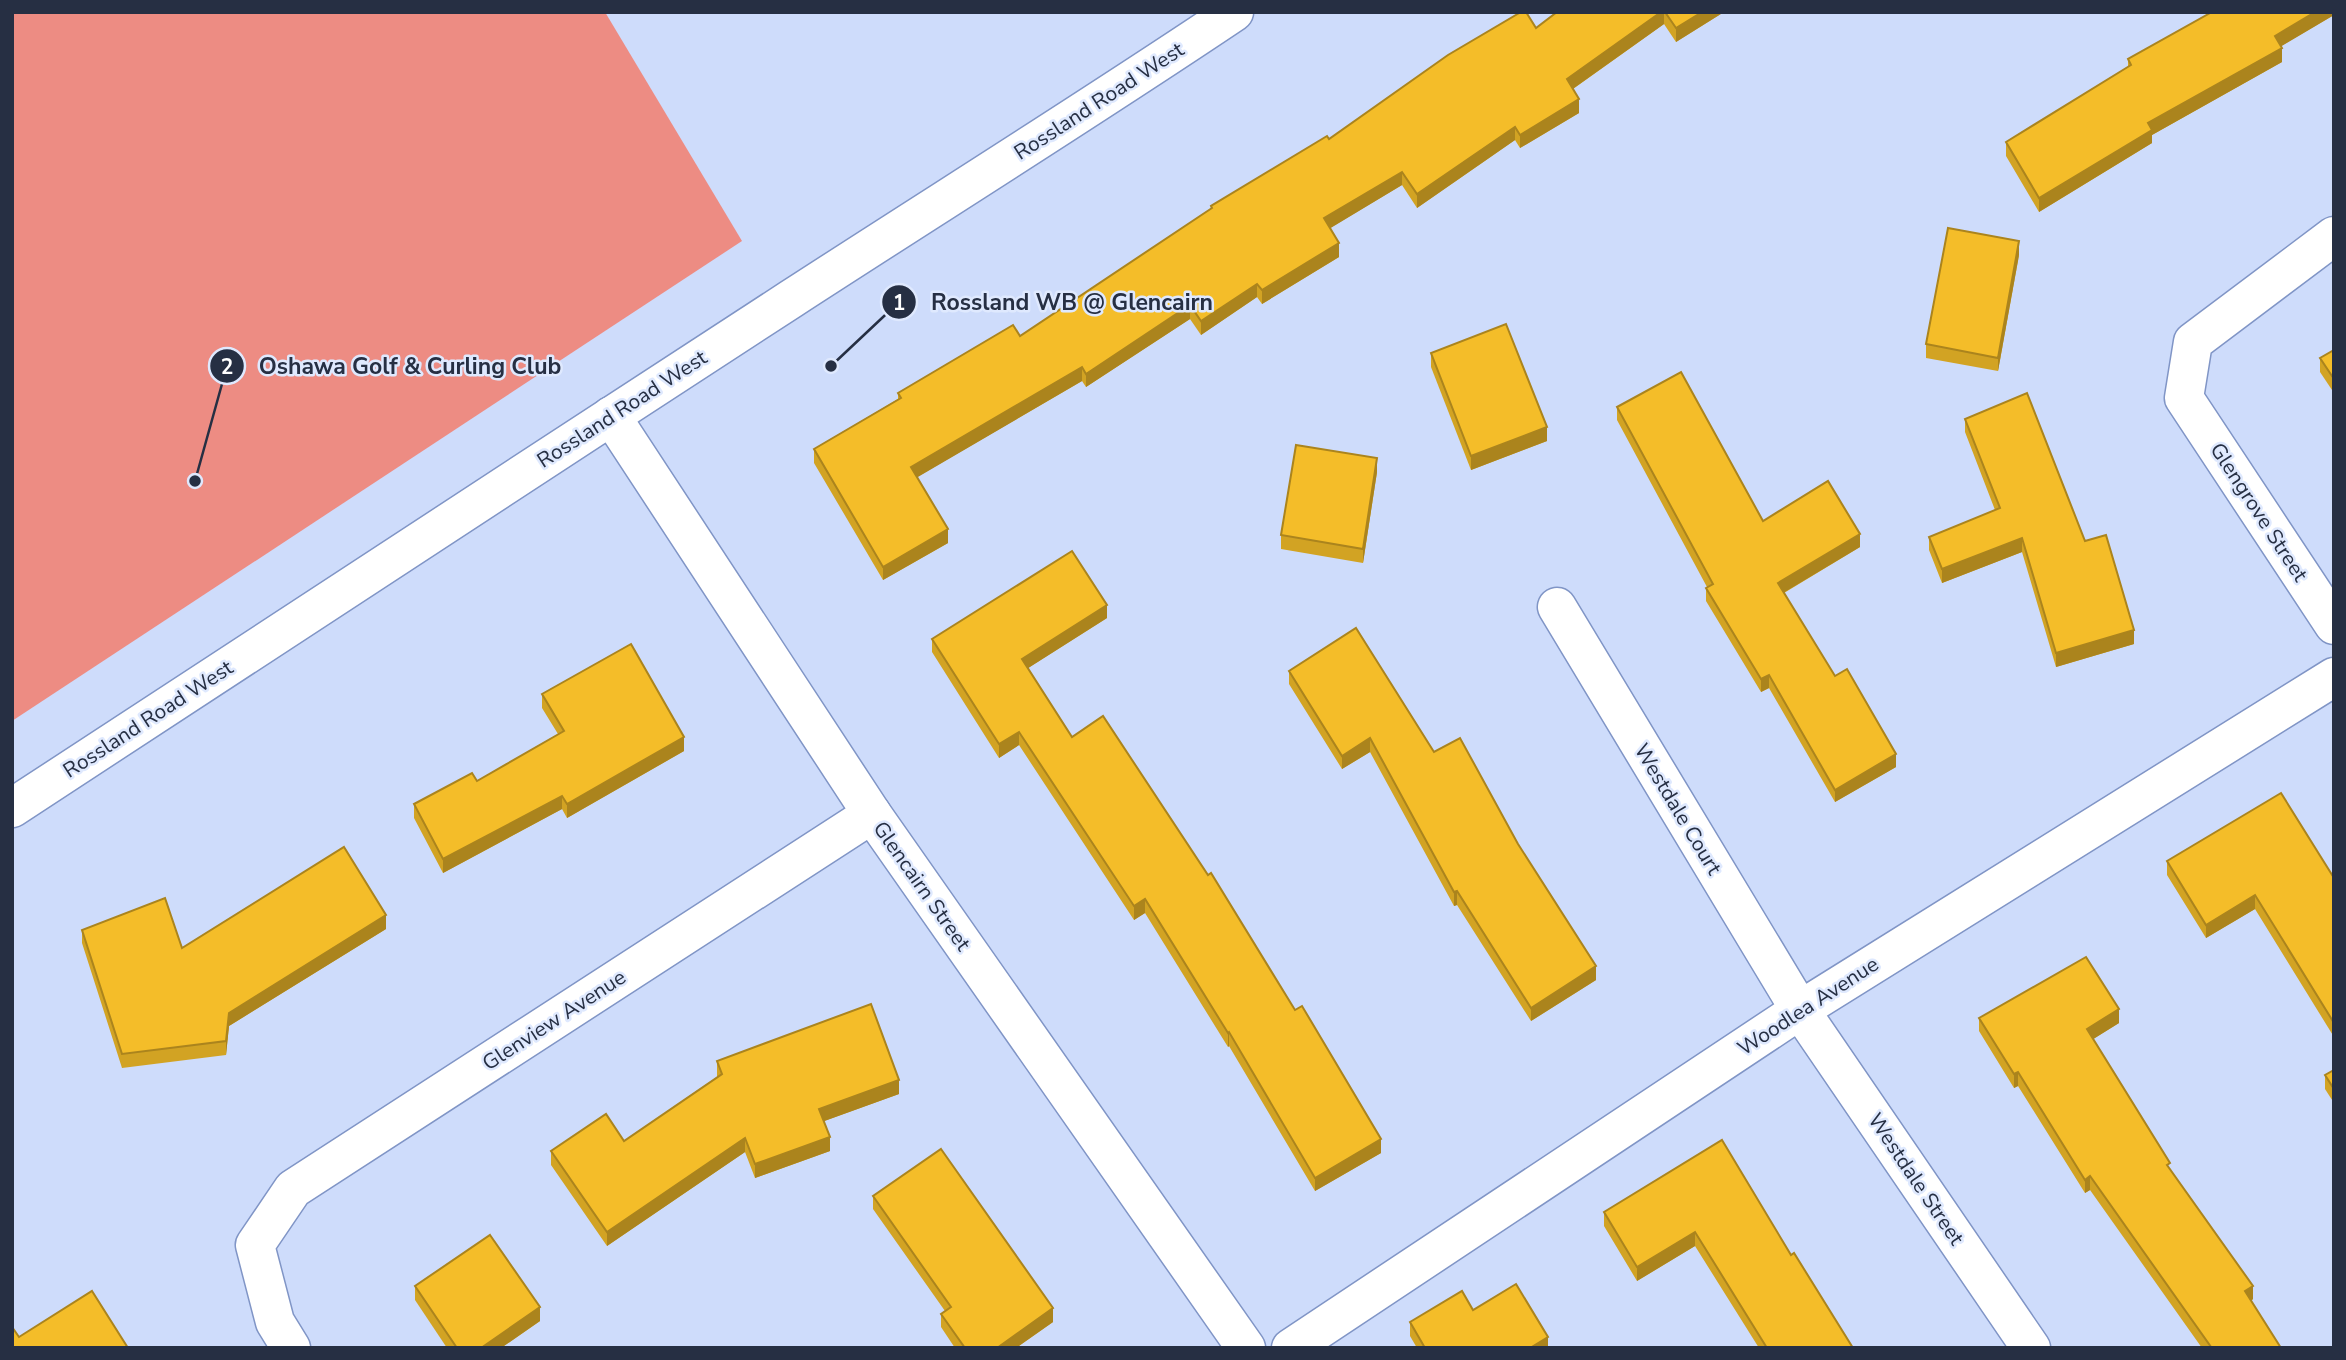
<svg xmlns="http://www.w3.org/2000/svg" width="2346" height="1360" viewBox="0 0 2346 1360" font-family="'Nunito Sans',sans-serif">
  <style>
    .grass { fill: #ed8c83 }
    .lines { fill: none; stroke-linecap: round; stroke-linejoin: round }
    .minor-casing { stroke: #8095c6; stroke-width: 41 }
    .secondary-casing { stroke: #8095c6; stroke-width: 41 }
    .minor { stroke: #fff; stroke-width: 38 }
    .secondary { stroke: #fff; stroke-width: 38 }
    .wall { fill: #d2a323 }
    .shaded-wall { fill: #ab841d }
    .building { fill: #f4bd29; stroke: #ab841d; stroke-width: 2 }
    .labels { text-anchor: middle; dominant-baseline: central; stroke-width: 5; stroke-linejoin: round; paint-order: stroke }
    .street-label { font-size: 21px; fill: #262f43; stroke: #dfe9fe }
    .leader { fill: none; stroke: #262f43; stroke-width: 2.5 }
    .callout-dot { fill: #262f43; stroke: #dfe9fe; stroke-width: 2.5 }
    .mark-label { font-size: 21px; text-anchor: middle; font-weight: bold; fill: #fff }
    .callout-label { font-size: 23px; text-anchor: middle; font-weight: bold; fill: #262f43; stroke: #dfe9fe; stroke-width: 5; stroke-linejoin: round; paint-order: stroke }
  </style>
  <rect width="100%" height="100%" fill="#cedcfb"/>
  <polygon class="grass" points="12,12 605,12 742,241 12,721"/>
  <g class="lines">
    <g class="minor-casing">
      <g id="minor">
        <polyline points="2334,236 2193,342 2184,398 2334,625"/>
        <polyline points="611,416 872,814 1246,1348"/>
        <polyline points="1557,607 1800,1010 2031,1348"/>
        <polyline points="291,1348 275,1322 255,1245 293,1189 872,814"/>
        <polyline points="1291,1348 1800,1010 2334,677"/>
      </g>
    </g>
    <g class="secondary-casing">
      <path id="secondary" d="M 12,808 C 272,638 531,468 791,299 C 939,203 1088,110 1234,12"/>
    </g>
    <use href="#minor" class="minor"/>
    <use href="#secondary" class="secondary"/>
  </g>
  <g class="wall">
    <polygon points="1557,12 1724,12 1676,42 1664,24 1573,89 1579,113 1520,148 1515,140 1417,208 1402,185 1330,228 1339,257 1262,304 1257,297 1201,335 1190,319 1086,387 1082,381 917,477 948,543 883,580 814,463 814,449 898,399 898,393 1020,336 1211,209 1211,206 1329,139 1536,28"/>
    <polygon points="2334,12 2334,15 2281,46 2282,62 2152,135 2152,143 2039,212 2006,156 2006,142 2128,67 2128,59"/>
    <polygon points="2019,255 1998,371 1926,358 1926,344"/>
    <polygon points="2334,350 2334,393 2320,372 2320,358"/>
    <polygon points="1431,353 1547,441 1471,470 1431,367"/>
    <polygon points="1617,407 1763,521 1860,547 1784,593 1835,676 1896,767 1835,802 1769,688 1761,692 1706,601 1706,588 1707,587 1617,420"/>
    <polygon points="1965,419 2085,541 2134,644 2056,667 2022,552 1942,583 1929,550 1929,537 1995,510 1965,432"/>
    <polygon points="1377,472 1363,563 1281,549 1281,535"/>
    <polygon points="1107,618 1028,668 1072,737 1381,1153 1315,1191 1229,1046 1228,1047 1145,913 1134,920 1019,745 999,758 932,652 932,639"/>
    <polygon points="1289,671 1434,752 1518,844 1596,980 1531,1021 1457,905 1454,906 1370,752 1342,769 1289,684"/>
    <polygon points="542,694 684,751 567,818 562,809 443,873 414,818 414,804 477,781 558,734 542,708"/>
    <polygon points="2167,861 2334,878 2334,1037 2255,909 2206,938 2167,875"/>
    <polygon points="386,929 229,1026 226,1055 122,1068 82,943 82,930 182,948"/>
    <polygon points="1979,1018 2119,1023 2093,1039 2170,1170 2253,1299 2251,1301 2281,1348 2202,1348 2090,1190 2085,1193 2018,1086 2014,1088 1979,1031"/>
    <polygon points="717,1061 899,1094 824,1121 830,1151 755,1178 745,1152 607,1246 551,1165 551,1151 624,1141 717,1077"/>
    <polygon points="2334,1070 2334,1103 2325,1089 2325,1075"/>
    <polygon points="873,1196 1053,1322 1016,1348 955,1348 941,1327 941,1314 945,1311 873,1209"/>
    <polygon points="1604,1212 1791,1255 1853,1348 1759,1348 1695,1246 1637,1281 1604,1226"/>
    <polygon points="415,1286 540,1321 501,1348 447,1348 415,1300"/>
    <polygon points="1473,1310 1548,1348 1417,1348 1410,1336 1410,1322"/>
  </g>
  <g class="shaded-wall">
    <polygon points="1661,12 1664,12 1664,24 1567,93 1567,79"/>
    <polygon points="1702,12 1724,12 1676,42 1676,28"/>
    <polygon points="2315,12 2334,12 2334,15 2275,50 2275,36"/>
    <polygon points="2282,48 2282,62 2152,135 2152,143 2039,212 2039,198 2148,123"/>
    <polygon points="1579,99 1579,113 1520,148 1520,135"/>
    <polygon points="1515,127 1515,140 1417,208 1417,194"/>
    <polygon points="1402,172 1402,185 1324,232 1324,218"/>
    <polygon points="2019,241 2019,255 1998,371 1998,358"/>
    <polygon points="1339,243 1339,257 1262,304 1262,290"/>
    <polygon points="1257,284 1257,297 1201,335 1201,321"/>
    <polygon points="1190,305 1190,319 1086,387 1086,374"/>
    <polygon points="1082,367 1082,381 911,481 911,467"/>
    <polygon points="1547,427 1547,441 1471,470 1471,456"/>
    <polygon points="1377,458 1377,472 1363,563 1363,549"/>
    <polygon points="948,529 948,543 883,580 883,567"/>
    <polygon points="1860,534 1860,547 1778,596 1778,583"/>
    <polygon points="2022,538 2022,552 1942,583 1942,569"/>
    <polygon points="1107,605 1107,618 1022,672 1022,659"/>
    <polygon points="2134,630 2134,644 2056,667 2056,653"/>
    <polygon points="1769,675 1769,688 1761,692 1761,679"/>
    <polygon points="1019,732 1019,745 999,758 999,744"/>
    <polygon points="684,737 684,751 567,818 567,804"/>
    <polygon points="1370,738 1370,752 1342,769 1342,756"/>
    <polygon points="1896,754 1896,767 1835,802 1835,790"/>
    <polygon points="562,796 562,809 443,873 443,859"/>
    <polygon points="1457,891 1457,905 1454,906 1454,892"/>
    <polygon points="2255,895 2255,909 2206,938 2206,925"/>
    <polygon points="1145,899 1145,913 1134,920 1134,906"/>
    <polygon points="386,915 386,929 229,1026 226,1055 226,1041 229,1013"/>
    <polygon points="1596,966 1596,980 1531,1021 1531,1008"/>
    <polygon points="2119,1009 2119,1023 2087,1043 2087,1029"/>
    <polygon points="1229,1032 1229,1046 1228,1047 1228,1033"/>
    <polygon points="2018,1072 2018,1086 2014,1088 2014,1074"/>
    <polygon points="899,1080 899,1094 819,1123 819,1109"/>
    <polygon points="830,1137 830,1151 755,1178 755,1164"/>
    <polygon points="745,1138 745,1152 607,1246 607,1232"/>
    <polygon points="1381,1139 1381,1153 1315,1191 1315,1178"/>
    <polygon points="2090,1176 2090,1190 2085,1193 2085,1180"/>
    <polygon points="1695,1232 1695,1246 1637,1281 1637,1267"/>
    <polygon points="2253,1286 2253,1299 2245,1305 2245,1291"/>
    <polygon points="540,1307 540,1321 501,1348 481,1348"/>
    <polygon points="1053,1308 1053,1322 1016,1348 997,1348"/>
    <polygon points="1548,1337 1548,1348 1530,1348"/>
  </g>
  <g class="building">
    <polygon points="1521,12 1526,12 1536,28 1557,12 1661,12 1567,79 1579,99 1520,135 1515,127 1417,194 1402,172 1324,218 1339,243 1262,290 1257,284 1201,321 1190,305 1086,374 1082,367 911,467 948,529 883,567 814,449 901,398 898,393 1013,325 1020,336 1212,208 1211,206 1327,136 1329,139 1448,55"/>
    <polygon points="1665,12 1702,12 1676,28"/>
    <polygon points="2212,12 2315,12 2275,36 2282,48 2148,123 2152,130 2039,198 2006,142 2131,65 2128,59"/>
    <polygon points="1948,228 2019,241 1998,358 1926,344"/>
    <polygon points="1506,324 1547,427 1471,456 1431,353"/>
    <polygon points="2334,350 2334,379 2320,358"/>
    <polygon points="1681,372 1763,521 1828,481 1860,534 1778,583 1835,676 1847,669 1896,754 1835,790 1769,675 1761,679 1706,588 1713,584 1617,407"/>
    <polygon points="2027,393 2085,541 2106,535 2134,630 2056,653 2022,538 1942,569 1929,537 2000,508 1965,419"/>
    <polygon points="1296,445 1377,458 1363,549 1281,535"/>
    <polygon points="1072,551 1107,605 1022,659 1072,737 1103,716 1208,875 1211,873 1295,1010 1302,1006 1381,1139 1315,1178 1229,1032 1228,1033 1145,899 1134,906 1019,732 999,744 932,639"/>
    <polygon points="1356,628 1434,752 1460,738 1518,844 1596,966 1531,1008 1457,891 1454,892 1370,738 1342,756 1289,671"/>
    <polygon points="631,644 684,737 567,804 562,796 443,859 414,804 472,773 477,781 564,731 542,694"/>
    <polygon points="2281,793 2334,878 2334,1023 2255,895 2206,925 2167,861"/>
    <polygon points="344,847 386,915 229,1013 226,1041 122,1054 82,930 165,898 182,948"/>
    <polygon points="2086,957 2119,1009 2087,1029 2170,1163 2167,1165 2253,1286 2245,1291 2281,1348 2210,1348 2211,1347 2090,1176 2085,1180 2018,1072 2014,1074 1979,1018"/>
    <polygon points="871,1004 899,1080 819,1109 830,1137 755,1164 745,1138 607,1232 551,1151 606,1114 624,1141 722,1074 717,1061"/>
    <polygon points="2334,1070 2334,1089 2325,1075"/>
    <polygon points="1722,1140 1791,1255 1794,1253 1853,1348 1767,1348 1695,1232 1637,1267 1604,1212"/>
    <polygon points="941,1149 1053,1308 997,1348 965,1348 941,1314 951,1307 873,1196"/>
    <polygon points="490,1235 540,1307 481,1348 457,1348 415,1286"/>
    <polygon points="1516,1284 1548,1337 1530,1348 1425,1348 1410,1322 1462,1291 1473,1310"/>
    <polygon points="92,1291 128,1348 12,1348 12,1327 19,1337"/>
  </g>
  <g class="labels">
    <g class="street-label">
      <text transform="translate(1099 101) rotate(-33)">Rossland Road West</text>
      <text transform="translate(622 409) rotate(-33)">Rossland Road West</text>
      <text transform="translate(2259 512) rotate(57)">Glengrove Street</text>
      <text transform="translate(148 719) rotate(-33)">Rossland Road West</text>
      <text transform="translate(1678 809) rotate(59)">Westdale Court</text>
      <text transform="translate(922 886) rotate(55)">Glencairn Street</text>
      <text transform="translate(1808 1006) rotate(-33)">Woodlea Avenue</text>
      <text transform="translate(554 1020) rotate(-33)">Glenview Avenue</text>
      <text transform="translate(1916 1179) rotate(56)">Westdale Street</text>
    </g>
  </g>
  <path class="leader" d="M831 366L899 302M195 481L227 366"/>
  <g class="callout-dot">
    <circle cx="831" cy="366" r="7"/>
    <circle cx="195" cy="481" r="7"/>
    <circle cx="899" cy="302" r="18"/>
    <circle cx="227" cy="366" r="18"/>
  </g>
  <g class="mark-label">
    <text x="899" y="310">1</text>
    <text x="227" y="374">2</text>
  </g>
  <g class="callout-label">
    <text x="1072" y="310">Rossland WB @ Glencairn</text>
    <text x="410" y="374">Oshawa Golf &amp; Curling Club</text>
  </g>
  <rect width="2346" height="1360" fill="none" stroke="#262f43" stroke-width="28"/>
</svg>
